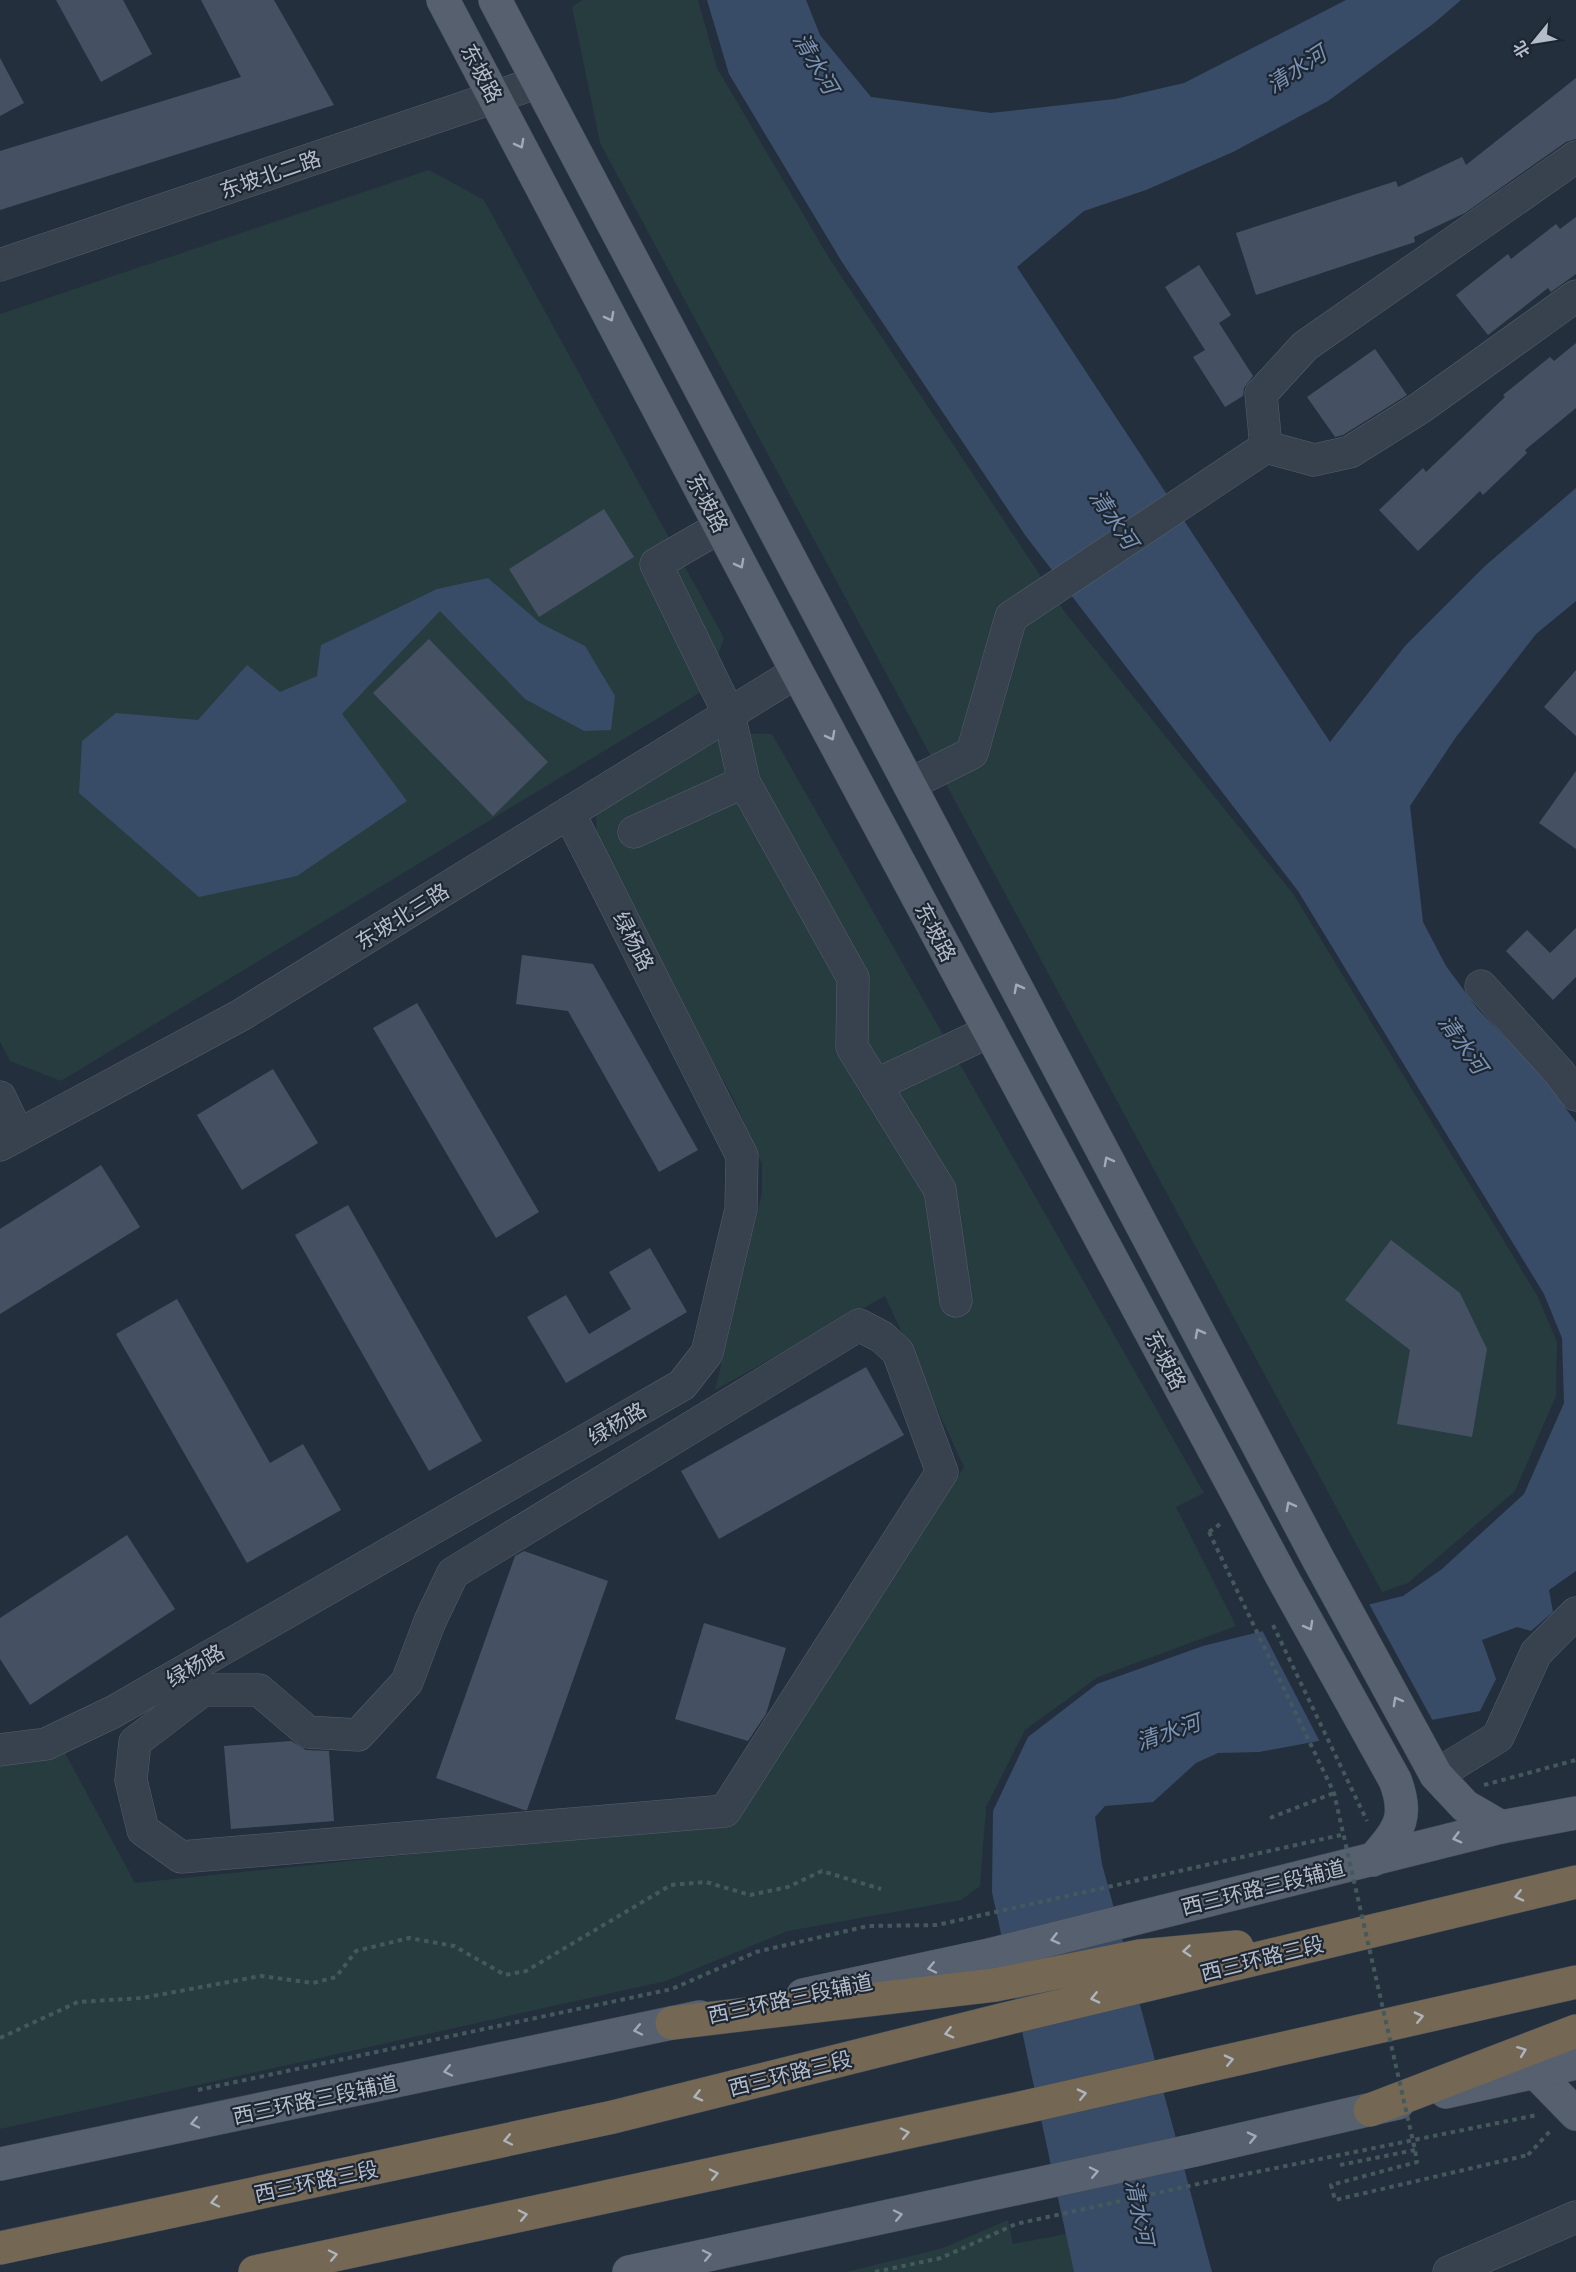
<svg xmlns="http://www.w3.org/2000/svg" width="1576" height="2272" viewBox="0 0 1576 2272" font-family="'Asap Condensed','Noto Sans SC',sans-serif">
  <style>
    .green { fill: #263c3f }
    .water { fill: #394c67 }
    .pier { fill: #242f3e }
    .building { fill: #455162 }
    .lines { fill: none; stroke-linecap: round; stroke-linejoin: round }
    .minor-casing { stroke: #565f6c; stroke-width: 33 }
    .major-casing { stroke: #414a57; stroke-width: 34 }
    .highway-casing { stroke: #434c59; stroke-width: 34 }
    .path { stroke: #44595c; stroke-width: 4; stroke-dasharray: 4.5 4.5; stroke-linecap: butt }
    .minor { stroke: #38414e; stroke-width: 32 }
    .major { stroke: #56606e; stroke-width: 33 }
    .highway { stroke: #746855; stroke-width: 33 }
    .path-bridge { stroke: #44595c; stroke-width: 4; stroke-dasharray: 4.5 4.5; stroke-linecap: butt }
    .oneway { stroke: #a1aab7 }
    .oneway2 { stroke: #aeb4bd }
    .labels { text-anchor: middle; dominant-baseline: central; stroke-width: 4.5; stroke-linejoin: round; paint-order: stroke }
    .street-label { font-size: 21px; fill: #b4bcc9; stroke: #1d2633 }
    .water-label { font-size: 22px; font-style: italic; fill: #7c92b1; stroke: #1d2633 }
  </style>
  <rect width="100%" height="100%" fill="#242f3e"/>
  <g class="green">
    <polygon points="582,0 698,0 717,68 829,258 1064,611 1294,895 1538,1297 1557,1342 1556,1396 1515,1491 1408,1583 1382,1592 600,143 572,7"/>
    <polygon points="429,170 484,200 724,638 706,689 61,1081 10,1061 0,1041 0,314"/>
    <polygon points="725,733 772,734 1204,1493 1176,1507 1236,1626 1098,1677 1025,1730 986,1807 980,1886 961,1900 788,1931 666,1981 0,2129 0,1764 64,1751 135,1883 734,1821 964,1467 885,1296 715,1390 762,1193 762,1164 734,1100 597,846 596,814"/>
    <polygon points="1008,2220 1013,2244 1066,2234 1074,2272 846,2272 943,2248"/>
  </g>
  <g class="water">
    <polygon points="707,0 806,0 820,35 871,97 991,113 1115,99 1184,83 1346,0 1461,0 1433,24 1328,101 1233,152 1146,190 1084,211 1017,267 1330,742 1405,646 1485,566 1576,488 1576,601 1536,634 1456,737 1410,806 1423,922 1446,966 1477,1008 1535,1068 1576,1122 1576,1571 1549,1590 1553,1612 1531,1631 1517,1627 1482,1640 1496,1679 1480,1711 1259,1752 1218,1753 1196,1763 1153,1802 1105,1806 1095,1817 1102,1864 1212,2272 1074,2272 992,1892 993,1811 1028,1737 1097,1684 1203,1646 1403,1596 1442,1569 1524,1494 1564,1403 1562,1338 1544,1294 1298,891 1025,535 842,262 729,74"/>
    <polygon points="488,578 540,623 585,646 615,696 611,730 584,731 525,699 440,611 342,714 407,801 297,876 199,897 79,793 82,741 116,713 198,720 247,665 280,692 317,676 321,645 437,589"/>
  </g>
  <polygon class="pier" points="1368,1602 1434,1723 1321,1744 1261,1628"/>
  <g class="building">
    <polygon points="56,0 123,0 152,54 101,82"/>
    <polygon points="201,0 274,0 334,105 0,210 0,151 241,77"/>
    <polygon points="0,58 24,103 0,116"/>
    <polygon points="1576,78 1576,139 1566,142 1465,213 1414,237 1415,242 1256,295 1236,233 1396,181 1398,187 1462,157 1466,165"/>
    <polygon points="1576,217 1576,274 1551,292 1548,288 1488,335 1456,295 1508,254 1511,259 1556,224 1560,229"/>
    <polygon points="1199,265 1231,315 1219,323 1253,376 1244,388 1243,396 1225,407 1193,357 1205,350 1165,287"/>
    <polygon points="1576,343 1576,408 1525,450 1527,453 1483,495 1480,491 1418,551 1379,510 1423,468 1426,472 1505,397 1503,395 1550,357 1554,361"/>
    <polygon points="1375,349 1407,395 1343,435 1335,437 1307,397"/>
    <polygon points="604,509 634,557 539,617 509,569"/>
    <polygon points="429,639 548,762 493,816 373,693"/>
    <polygon points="1576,670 1576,736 1544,707"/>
    <polygon points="1576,771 1576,849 1539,823"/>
    <polygon points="1576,928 1576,977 1553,1000 1506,951 1527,930 1550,953"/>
    <polygon points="522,955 593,964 698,1150 659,1172 568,1011 516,1004"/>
    <polygon points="417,1003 539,1212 496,1238 373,1028"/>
    <polygon points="273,1069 318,1143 242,1190 197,1115"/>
    <polygon points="101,1165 140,1227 0,1314 0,1229"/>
    <polygon points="348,1205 482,1441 429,1471 295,1235"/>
    <polygon points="1391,1240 1460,1293 1487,1349 1472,1437 1397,1424 1410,1350 1345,1300"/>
    <polygon points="650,1248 687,1312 566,1383 527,1317 566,1295 589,1334 631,1309 609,1272"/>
    <polygon points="177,1299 270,1463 303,1444 341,1510 247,1563 116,1334"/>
    <polygon points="866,1367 904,1435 719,1539 681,1471"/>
    <polygon points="127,1535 175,1609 30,1705 0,1659 0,1618"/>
    <polygon points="524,1551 608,1581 527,1810 524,1810 436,1778 515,1556"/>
    <polygon points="704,1623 786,1648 766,1714 748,1741 675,1719"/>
    <polygon points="291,1741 306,1750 329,1751 334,1821 231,1829 224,1746"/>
  </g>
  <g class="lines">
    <g class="minor-casing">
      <g id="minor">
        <polyline points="0,265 539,82"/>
        <polyline points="1266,447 1261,394 1305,346 1576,157"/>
        <polyline points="720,527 656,564 729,714 744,782 853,978 852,1047 940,1190 956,1301"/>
        <polyline points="910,784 972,753 1011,617 1266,447 1314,460 1350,452 1420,408 1576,296"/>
        <polyline points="634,832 744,782"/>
        <polyline points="1481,986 1558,1071 1576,1095"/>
        <polyline points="876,1085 990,1031"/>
        <polyline points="0,1097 18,1135"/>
        <polyline points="0,1145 241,1015 797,672"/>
        <polygon points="859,1325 882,1337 898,1352 942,1472 725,1811 181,1857 143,1830 131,1780 135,1742 203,1690 259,1690 308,1732 358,1735 407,1682 430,1621 453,1573"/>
        <polyline points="0,1750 46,1744 113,1712 682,1385 707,1353 741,1209 742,1156 569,813"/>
        <polyline points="1436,1775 1498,1737 1536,1653 1576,1613"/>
        <polyline points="1449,2272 1576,2217"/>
      </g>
    </g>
    <g class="major-casing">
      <g id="major">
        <path d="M 443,0 L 797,672 L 1281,1575 L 1395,1780 C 1410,1819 1398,1830 1373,1860"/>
        <polyline points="495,0 1317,1557 1436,1775 1465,1806 1501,1827"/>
        <polyline points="803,1995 989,1955 1501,1827 1576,1813"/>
        <polyline points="1535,2072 1576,2114"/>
        <polyline points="1446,2092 1576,2063"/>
        <polyline points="0,2164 700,2017"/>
        <polyline points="629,2272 1195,2150 1398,2103"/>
      </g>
    </g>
    <g class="highway-casing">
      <g id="highway">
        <polyline points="672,2023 995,1985 1140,1956 1237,1947"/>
        <polyline points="1370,2110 1576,2031"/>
        <polyline points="0,2248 613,2117 1005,2019 1576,1882"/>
        <polyline points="255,2272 1025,2107 1576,1982"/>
      </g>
    </g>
    <g class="path">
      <polyline points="1209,1532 1223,1522"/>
      <polyline points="1273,1625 1367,1821"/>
      <polyline points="1484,1785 1576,1760"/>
      <polyline points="1270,1818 1334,1793"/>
      <polyline points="0,2038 78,2002 142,1998 261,1976 313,1983 336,1977 356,1951 409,1938 454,1946 505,1975 526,1971 671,1885 706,1882 750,1895 788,1887 822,1871 881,1889"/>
      <polyline points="198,2090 672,1989 756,1952 868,1926 937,1925 1341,1835"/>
      <polyline points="1528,2155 1552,2129"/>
      <polyline points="1340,2165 1415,2150"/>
      <polyline points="875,2272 941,2258 1016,2224 1207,2182 1537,2115"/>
    </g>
    <use href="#minor" class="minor"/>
    <use href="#major" class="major"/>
    <use href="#highway" class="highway"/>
    <polyline class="path-bridge" points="1209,1532 1334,1793 1415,2150 1417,2162 1331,2185 1335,2200 1528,2155"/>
  </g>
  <defs><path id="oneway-chevron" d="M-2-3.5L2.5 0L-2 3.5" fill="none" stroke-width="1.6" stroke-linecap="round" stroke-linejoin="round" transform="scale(1.5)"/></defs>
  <g class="oneway">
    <use href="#oneway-chevron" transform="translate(520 144) rotate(62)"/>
    <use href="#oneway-chevron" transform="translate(610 317) rotate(62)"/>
    <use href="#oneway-chevron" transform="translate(740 564) rotate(62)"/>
    <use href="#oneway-chevron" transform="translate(831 736) rotate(62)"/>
    <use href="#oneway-chevron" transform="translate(1018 988) rotate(-118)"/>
    <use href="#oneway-chevron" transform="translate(1108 1161) rotate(-118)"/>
    <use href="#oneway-chevron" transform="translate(1199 1333) rotate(-118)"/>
    <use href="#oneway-chevron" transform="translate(1290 1506) rotate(-118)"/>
    <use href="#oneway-chevron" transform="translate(1309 1626) rotate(61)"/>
    <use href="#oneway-chevron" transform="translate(1397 1701) rotate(-119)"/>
    <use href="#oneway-chevron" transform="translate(1457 1838) rotate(165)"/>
    <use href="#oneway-chevron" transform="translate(1055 1939) rotate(166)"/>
    <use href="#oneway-chevron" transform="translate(932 1968) rotate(168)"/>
    <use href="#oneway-chevron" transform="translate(638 2030) rotate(168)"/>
    <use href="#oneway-chevron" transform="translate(448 2071) rotate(168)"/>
    <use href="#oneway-chevron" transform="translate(195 2123) rotate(168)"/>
    <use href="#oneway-chevron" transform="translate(1252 2137) rotate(-13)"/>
    <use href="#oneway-chevron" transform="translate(1094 2172) rotate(-12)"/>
    <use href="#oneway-chevron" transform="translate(898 2215) rotate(-12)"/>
    <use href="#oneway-chevron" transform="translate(707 2255) rotate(-12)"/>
  </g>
  <g class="oneway2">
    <use href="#oneway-chevron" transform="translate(1519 1896) rotate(167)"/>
    <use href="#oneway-chevron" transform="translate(1187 1951) rotate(175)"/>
    <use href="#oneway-chevron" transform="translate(1095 1998) rotate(167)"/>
    <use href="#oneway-chevron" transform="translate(1419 2017) rotate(-13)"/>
    <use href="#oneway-chevron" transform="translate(949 2033) rotate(166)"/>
    <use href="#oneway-chevron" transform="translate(1522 2051) rotate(-21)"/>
    <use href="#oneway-chevron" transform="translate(1229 2060) rotate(-13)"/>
    <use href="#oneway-chevron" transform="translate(1082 2094) rotate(-13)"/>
    <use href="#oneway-chevron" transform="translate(698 2096) rotate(166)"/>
    <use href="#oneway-chevron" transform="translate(905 2133) rotate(-12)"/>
    <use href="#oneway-chevron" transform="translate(508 2140) rotate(168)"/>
    <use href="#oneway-chevron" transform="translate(714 2174) rotate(-12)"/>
    <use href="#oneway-chevron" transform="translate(215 2202) rotate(168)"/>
    <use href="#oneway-chevron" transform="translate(523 2215) rotate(-12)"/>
    <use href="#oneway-chevron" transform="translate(333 2255) rotate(-12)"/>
  </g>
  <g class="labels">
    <g class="street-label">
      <text transform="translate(482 73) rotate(62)">东坡路</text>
      <text transform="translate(270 174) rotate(-19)">东坡北二路</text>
      <text transform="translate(708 503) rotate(62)">东坡路</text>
      <text transform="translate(402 916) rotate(-32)">东坡北三路</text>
      <text transform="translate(936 932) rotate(62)">东坡路</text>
      <text transform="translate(634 941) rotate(63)">绿杨路</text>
      <text transform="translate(1166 1360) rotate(62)">东坡路</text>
      <text transform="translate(617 1423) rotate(-30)">绿杨路</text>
      <text transform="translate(195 1665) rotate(-30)">绿杨路</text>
      <text transform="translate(1263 1887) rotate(-14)">西三环路三段辅道</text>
      <text transform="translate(1262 1958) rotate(-14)">西三环路三段</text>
      <text transform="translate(790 1998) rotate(-12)">西三环路三段辅道</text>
      <text transform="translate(790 2073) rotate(-14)">西三环路三段</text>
      <text transform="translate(315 2099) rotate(-12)">西三环路三段辅道</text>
      <text transform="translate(316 2181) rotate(-12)">西三环路三段</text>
    </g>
    <g class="water-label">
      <text transform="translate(816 63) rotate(60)">清水河</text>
      <text transform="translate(1296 69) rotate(-33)">清水河</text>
      <text transform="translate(1114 519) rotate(56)">清水河</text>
      <text transform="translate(1463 1044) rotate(55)">清水河</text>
      <text transform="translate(1168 1732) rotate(-19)">清水河</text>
      <text transform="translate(1140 2212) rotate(79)">清水河</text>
    </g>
  </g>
  <g transform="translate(1534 42) rotate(240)" stroke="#1d2633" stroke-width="4.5" paint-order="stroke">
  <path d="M0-4.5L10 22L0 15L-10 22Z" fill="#b4bcc9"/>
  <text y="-9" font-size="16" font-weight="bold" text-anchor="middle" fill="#b4bcc9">北</text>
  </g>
</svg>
